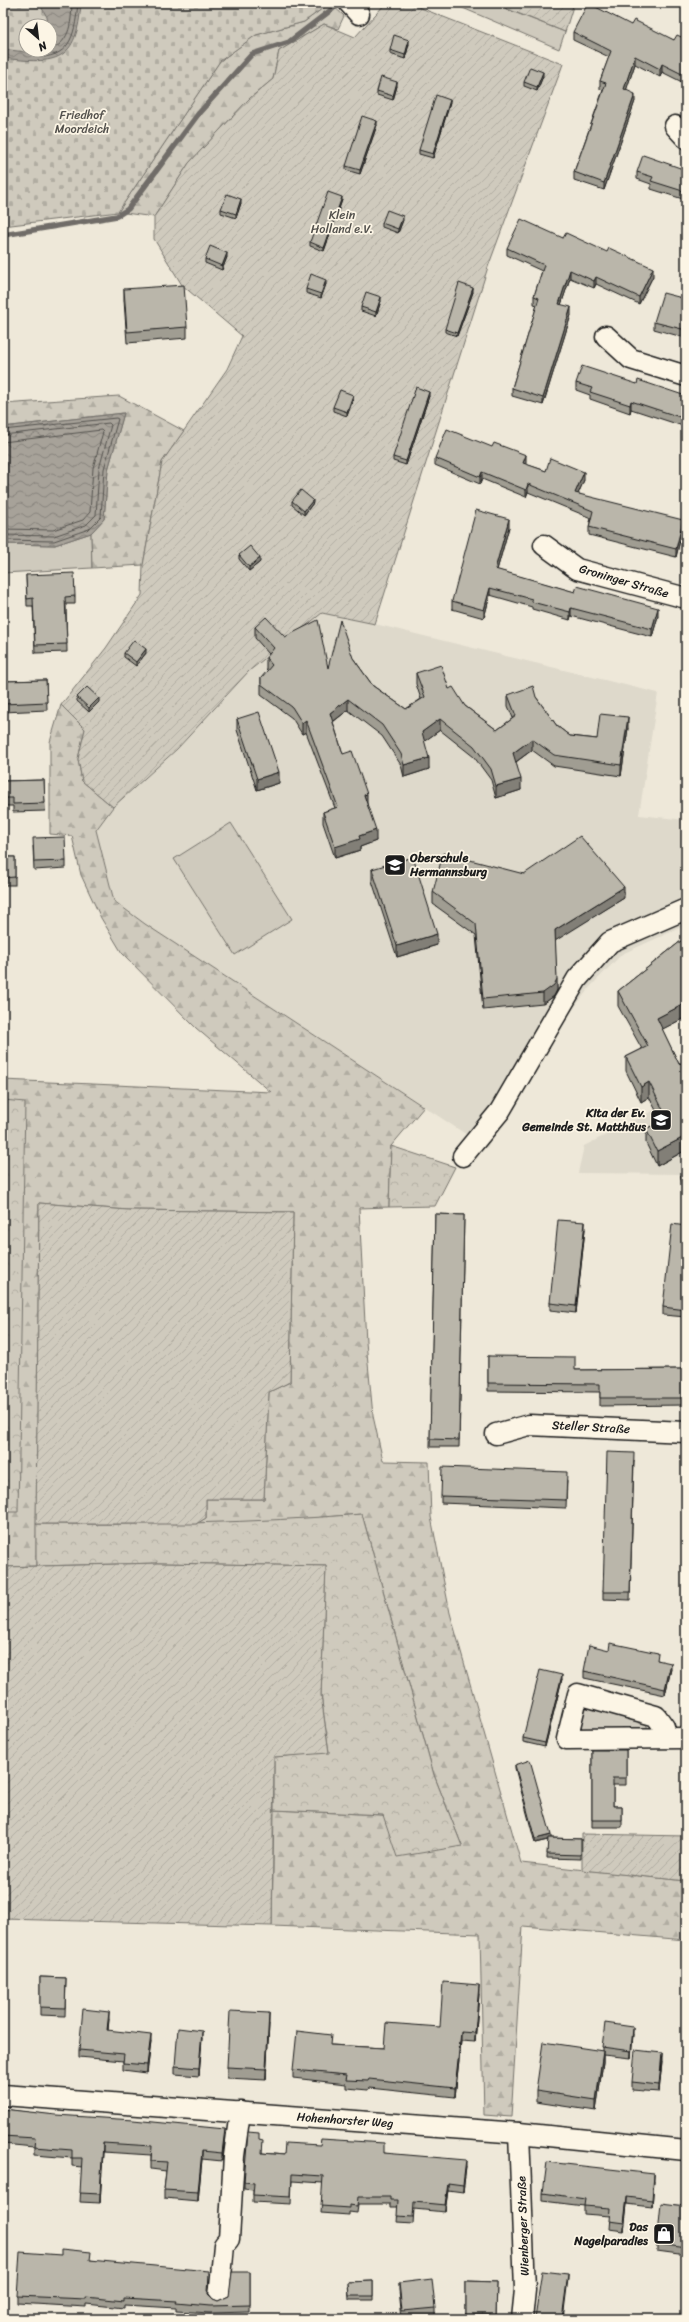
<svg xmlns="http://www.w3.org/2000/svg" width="689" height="2322" viewBox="0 0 689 2322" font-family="Sriracha,sans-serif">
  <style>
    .built { fill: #ded9cb }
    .grass { fill: #cfcabd; stroke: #76736c }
    .forest { fill: url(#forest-firs); stroke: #76736c }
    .cemetery { fill: url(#cemetery-stones); stroke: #76736c; fill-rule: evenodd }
    .park { fill: url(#park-crowns); stroke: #76736c }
    .garden { fill: url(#garden-furrows); stroke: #76736c }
    .water { fill: url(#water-waves); stroke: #6f6c67 }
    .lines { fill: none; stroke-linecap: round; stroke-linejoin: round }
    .shore { stroke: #54524e; stroke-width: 1 }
    .stream { stroke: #6f6c67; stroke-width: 5.5 }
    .minor-casing { stroke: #1c1c1c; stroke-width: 23 }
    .minor { stroke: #fcf5e5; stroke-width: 20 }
    .wall { fill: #a09d92; stroke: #1c1c1c }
    .shaded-wall { fill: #827f77; stroke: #1c1c1c }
    .building { fill: #bab6aa; stroke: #1c1c1c }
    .labels { text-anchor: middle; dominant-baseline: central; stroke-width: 3.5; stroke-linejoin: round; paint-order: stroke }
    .park-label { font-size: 12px; fill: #52504c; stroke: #fcf5e5 }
    .street-label { font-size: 12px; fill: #1c1c1c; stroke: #fcf5e5 }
    .poi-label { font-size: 12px; font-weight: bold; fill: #1c1c1c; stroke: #fcf5e5; text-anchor: end }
  </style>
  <defs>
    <pattern id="forest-firs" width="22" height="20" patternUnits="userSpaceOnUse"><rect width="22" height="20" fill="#cfcabd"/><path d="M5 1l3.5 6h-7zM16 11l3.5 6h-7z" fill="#b1ada2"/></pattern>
    <pattern id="cemetery-stones" width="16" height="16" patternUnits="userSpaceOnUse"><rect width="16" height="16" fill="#cfcabd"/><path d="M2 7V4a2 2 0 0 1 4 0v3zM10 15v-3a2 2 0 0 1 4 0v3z" fill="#b1ada2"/></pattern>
    <pattern id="park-crowns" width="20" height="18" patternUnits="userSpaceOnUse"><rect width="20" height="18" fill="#cfcabd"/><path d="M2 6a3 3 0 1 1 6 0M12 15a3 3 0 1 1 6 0" fill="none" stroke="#b1ada2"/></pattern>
    <pattern id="garden-furrows" width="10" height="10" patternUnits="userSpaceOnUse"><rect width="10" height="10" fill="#cfcabd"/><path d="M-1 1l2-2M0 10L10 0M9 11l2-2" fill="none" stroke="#b1ada2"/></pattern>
    <pattern id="water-waves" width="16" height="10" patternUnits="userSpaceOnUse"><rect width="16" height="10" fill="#a7a299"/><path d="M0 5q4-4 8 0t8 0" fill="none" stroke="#87837c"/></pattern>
  </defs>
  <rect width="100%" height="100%" fill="#eee8d9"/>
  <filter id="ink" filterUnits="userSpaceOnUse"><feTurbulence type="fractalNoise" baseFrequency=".025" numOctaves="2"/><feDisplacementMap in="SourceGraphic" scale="8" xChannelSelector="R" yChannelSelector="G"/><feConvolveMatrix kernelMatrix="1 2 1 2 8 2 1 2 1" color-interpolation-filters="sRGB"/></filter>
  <g filter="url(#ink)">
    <g class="built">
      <polygon points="322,613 375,624 658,693 639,815 686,820 686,925 622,954 590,987 536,1057 487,1148 145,924 114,901 96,830 113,807 177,749 249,671"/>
      <polygon points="686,1094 686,1174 578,1173 584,1146"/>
    </g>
    <g class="grass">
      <polygon points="451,3 507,3 506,9 565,32 559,49"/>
      <polygon points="91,533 92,568 3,573 3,544 55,545"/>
      <polygon points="231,823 292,919 235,955 174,859"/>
      <polygon points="581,1705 645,1721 648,1729 576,1730"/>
    </g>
    <g class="forest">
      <polygon points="330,3 344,16 338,29 324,24 279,51 273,79 249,99 189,163 154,217 118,212 220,61 256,35 304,22"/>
      <polygon points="119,396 184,431 162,462 143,565 92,568 91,533 104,519 108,470 124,413 3,427 3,404"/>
      <polygon points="61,705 85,729 78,759 82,781 113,807 96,830 114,901 145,924 424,1107 391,1146 389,1207 359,1208 366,1342 373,1416 383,1461 429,1462 431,1517 450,1613 521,1863 686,1881 686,1940 523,1926 511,2117 484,2115 480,1934 272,1926 274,1810 383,1815 462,1846 434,1775 362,1514 275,1521 196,1524 206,1518 206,1499 264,1499 269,1392 290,1382 293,1212 128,1210 39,1203 36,1566 3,1567 3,1080 271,1092 196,1028 122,953 101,918 81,875 72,836 50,834 50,742"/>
    </g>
    <path class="cemetery" d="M 3,3 L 330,3 L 304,22 L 256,35 L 220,61 L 118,212 L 3,226 ZM 26,26 L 50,26 L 50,50 L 26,50 Z"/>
    <g class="park">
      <polygon points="3,1100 25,1102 18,1512 3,1512"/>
      <polygon points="391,1146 455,1167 435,1206 389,1207"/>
      <path d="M 362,1514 L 434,1775 L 462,1846 L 397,1857 L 383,1815 L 274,1810 L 274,1757 L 329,1752 L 321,1695 L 326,1566 L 159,1563 L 36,1566 L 36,1524 C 145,1525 253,1523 362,1514 Z"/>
    </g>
    <g class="garden">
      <polygon points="386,3 408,3 563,64 488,267 375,624 322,613 249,671 177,749 113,807 82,781 78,759 85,729 61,705 106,648 142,595 143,565 162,462 227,369 242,336 182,285 154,239 154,217 189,163 249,99 273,79 279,51 324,24 355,37"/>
      <polygon points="507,3 574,3 565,32 505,8"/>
      <polygon points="39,1203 128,1210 293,1212 290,1382 269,1392 264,1499 206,1499 206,1518 196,1524 36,1524"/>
      <polygon points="159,1563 326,1566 321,1695 329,1753 274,1757 272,1926 3,1919 3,1567"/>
      <polygon points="582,1834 686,1836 686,1881 582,1870"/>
    </g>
    <g class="water">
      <path d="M 39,3 L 81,3 C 77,62 57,65 3,58 L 3,49 L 32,53 L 37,50 L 50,50 L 50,26 L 48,26 L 47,17 Z"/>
      <polygon points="124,413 108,470 104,519 91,533 55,545 3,544 3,427"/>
    </g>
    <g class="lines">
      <g class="shore">
        <path d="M 38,50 L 37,55 L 39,57 C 73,57 75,30 78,3"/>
        <path d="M 43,50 L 46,52 C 70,43 71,26 72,3"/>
        <polyline points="3,430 116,418 118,419 104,469 101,517 89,529 54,541 3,540"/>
        <polyline points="3,435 109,423 111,425 99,469 96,515 86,525 54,536 3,535"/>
        <polyline points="3,442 101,430 103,432 93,468 90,512 83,520 53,530 3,529"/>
      </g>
      <polyline class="stream" points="3,235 117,216 128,209 199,113 252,54 289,42 335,7"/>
      <g class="minor-casing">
        <g id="minor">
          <polyline points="349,3 359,14"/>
          <polyline points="675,126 686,138"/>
          <polyline points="606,336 631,359 686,376"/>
          <polyline points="544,545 577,569 686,598"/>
          <polyline points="463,1156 500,1111 577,979 610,942 686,909"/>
          <polyline points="496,1434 529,1425 686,1432"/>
          <polyline points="667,1738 664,1727 656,1716 578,1694 567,1739 686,1738"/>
          <polyline points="3,2095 519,2133 686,2150"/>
          <polyline points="519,2133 525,2290 522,2319"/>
          <polyline points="219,2297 224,2245 229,2239 234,2156 240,2112"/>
        </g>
      </g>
      <use href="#minor" class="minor"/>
    </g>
    <g class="wall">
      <polygon points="631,25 674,40 686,39 686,84 662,72 660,77 635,64 626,90 635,101 604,190 574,180 574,172 603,90 600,89 600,81 609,57 573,40 573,32"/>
      <polygon points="409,44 405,59 390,54 390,50"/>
      <polygon points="543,76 537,91 524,86 524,82"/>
      <polygon points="397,86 393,100 377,95 377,91"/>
      <polygon points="450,103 433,158 419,154 419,150"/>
      <polygon points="377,125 360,174 346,170 346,166"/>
      <polygon points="686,170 686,200 651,189 651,184 637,179 637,172"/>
      <polygon points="342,200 324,251 310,246 310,242"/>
      <polygon points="241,203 236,218 221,213 221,209"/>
      <polygon points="403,220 398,233 382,227 382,223"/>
      <polygon points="563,238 653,276 639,304 596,284 594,288 570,278 561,305 571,315 543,405 512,396 512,388 537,305 534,304 534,296 542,271 507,255 507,248"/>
      <polygon points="227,257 222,270 205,263 205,259"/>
      <polygon points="326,284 321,298 306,293 306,289"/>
      <polygon points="124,289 187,327 187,338 127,343 124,300"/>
      <polygon points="473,292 457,336 445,332 445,329"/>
      <polygon points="686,299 686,338 654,329 654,322"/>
      <polygon points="381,301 376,316 361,311 361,307"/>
      <polygon points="576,383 637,384 686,396 686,427 631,409 630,413 590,399 590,395 576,390"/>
      <polygon points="429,396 406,465 393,461 393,457"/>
      <polygon points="353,399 347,416 333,411 333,407"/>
      <polygon points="435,458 526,463 525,464 546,471 584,480 578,494 683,528 676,557 589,535 589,527 591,518 528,492 526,497 482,479 480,484 435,465"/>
      <polygon points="292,501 313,503 304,515 292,505"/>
      <polygon points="509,527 497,570 658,616 652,637 571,616 570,620 532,609 532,607 490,595 484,618 452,609 452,601"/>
      <polygon points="239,555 260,562 249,571 239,559"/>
      <polygon points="26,575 75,596 75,604 66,604 67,652 35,653 33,606 27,606"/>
      <polygon points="255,627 285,637 328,668 353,658 373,686 406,709 421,699 416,684 416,673 449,689 465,706 497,730 513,718 508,706 508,695 536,697 557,726 570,736 597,739 628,728 621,776 554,766 532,750 516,762 521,790 496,798 491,780 474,757 440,730 424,741 429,769 404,777 401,765 382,736 348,710 333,722 343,754 367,804 376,841 360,847 360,850 335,858 323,823 323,812 335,808 306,732 302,734 292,718 261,695 261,678 268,671 266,669 266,658 269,654 255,638"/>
      <polygon points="124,653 146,653 136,666 124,657"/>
      <polygon points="46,680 47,710 3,712 3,681"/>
      <polygon points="77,697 99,702 89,712 77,701"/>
      <polygon points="237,719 279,783 257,790 237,730"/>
      <polygon points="44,780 45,811 13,812 13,806 3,806 3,781"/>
      <polygon points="686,784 686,797 685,797 685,789"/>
      <polygon points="33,846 66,861 66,868 34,870"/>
      <rect x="3" y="857" width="12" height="28"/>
      <polygon points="372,869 437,945 397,957 372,881"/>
      <polygon points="524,874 624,898 555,940 557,990 554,996 543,1004 483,1010 476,935 433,904 433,892"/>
      <polygon points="686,937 686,1017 662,1029 679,1064 686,1061 686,1150 657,1166 646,1143 646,1129 661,1121 661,1120 649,1097 641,1102 626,1071 626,1057 642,1049 618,1006 618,991"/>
      <polygon points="681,1175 686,1175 686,1194 681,1179"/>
      <polygon points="435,1214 464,1215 459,1447 430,1447"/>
      <polygon points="686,1226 686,1317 663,1315 663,1307"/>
      <polygon points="585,1229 576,1313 550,1310 550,1303"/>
      <polygon points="488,1356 575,1370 686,1369 686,1405 600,1406 600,1392 488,1391"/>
      <polygon points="634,1461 630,1600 603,1599 603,1592"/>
      <polygon points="567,1480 566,1508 441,1503 441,1496"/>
      <polygon points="658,1660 671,1669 665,1695 584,1678 584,1671"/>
      <polygon points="562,1679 545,1747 523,1742 523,1738"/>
      <polygon points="592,1750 626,1750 626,1785 613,1785 613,1806 622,1806 622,1827 592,1827"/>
      <polygon points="515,1765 551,1838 581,1839 581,1859 547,1858 548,1840 535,1843 515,1768"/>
      <polygon points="40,1977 66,1978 65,2016 40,2015"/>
      <polygon points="479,1994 475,2042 461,2041 455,2097 369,2088 368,2090 346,2088 346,2084 293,2078 293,2070 331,2045 384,2048 440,2027"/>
      <polygon points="109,2019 108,2031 151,2042 147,2073 123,2070 123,2061 79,2057 79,2050"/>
      <polygon points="269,2024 266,2080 227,2078 227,2067"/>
      <polygon points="633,2034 631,2058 603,2055 603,2062 596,2111 536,2102 536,2091 602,2051 602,2047"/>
      <polygon points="202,2038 199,2076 175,2074 175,2066"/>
      <polygon points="662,2061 659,2092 632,2090 632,2082"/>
      <polygon points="3,2109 225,2138 222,2161 202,2159 198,2201 164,2198 164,2190 166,2171 151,2169 151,2155 103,2152 100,2203 80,2202 82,2167 72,2166 72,2158 34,2155 34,2147 3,2144"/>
      <polygon points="259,2139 262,2153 284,2155 384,2153 466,2167 463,2192 448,2190 445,2212 414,2209 413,2224 397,2223 398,2207 390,2207 390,2204 358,2204 357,2213 349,2212 349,2215 321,2213 323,2183 292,2181 291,2204 253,2202 253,2190 244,2189 244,2182"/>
      <polygon points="654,2181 652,2207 627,2204 624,2231 609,2229 610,2216 584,2214 584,2206 543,2201 543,2193"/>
      <polygon points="686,2206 686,2255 657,2251 657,2244"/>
      <polygon points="91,2260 209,2294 213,2299 218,2301 229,2296 250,2272 250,2312 210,2313 176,2311 176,2308 124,2305 124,2308 86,2304 86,2307 17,2303 17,2296"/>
      <polygon points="373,2281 373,2300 349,2300 348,2282"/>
      <polygon points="466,2281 497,2282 496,2319 466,2319"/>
      <polygon points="399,2283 435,2308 435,2316 402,2319 399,2290"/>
    </g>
    <g class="shaded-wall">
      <polygon points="409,40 409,44 405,59 405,55"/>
      <polygon points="635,56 635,64 624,97 624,89"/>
      <polygon points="662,64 662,72 660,77 660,69"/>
      <polygon points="543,72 543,76 537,91 537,87"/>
      <polygon points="397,82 397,86 393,100 393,96"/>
      <polygon points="635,94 635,101 604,190 604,183"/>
      <polygon points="450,100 450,103 433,158 433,154"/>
      <polygon points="377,121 377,125 360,174 360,170"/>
      <polygon points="342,197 342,200 324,251 324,248"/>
      <polygon points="241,199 241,203 236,218 236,214"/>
      <polygon points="403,216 403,220 398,233 398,229"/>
      <polygon points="227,253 227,257 222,270 222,266"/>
      <polygon points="653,268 653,276 639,304 639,297"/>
      <polygon points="570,270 570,278 559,311 559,304"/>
      <polygon points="596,277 596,284 594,288 594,281"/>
      <polygon points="326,280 326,284 321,298 321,294"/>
      <polygon points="473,288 473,292 457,336 457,333"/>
      <polygon points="381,297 381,301 376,316 376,312"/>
      <polygon points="571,307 571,315 543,405 543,398"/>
      <polygon points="429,392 429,396 406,465 406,461"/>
      <polygon points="353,395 353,399 347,416 347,412"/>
      <polygon points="631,401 631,409 630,413 630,405"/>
      <polygon points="526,455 526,463 523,471 523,463"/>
      <polygon points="482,472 482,479 480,484 480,477"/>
      <polygon points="584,472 584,480 575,501 575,493"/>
      <polygon points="528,484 528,492 526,497 526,490"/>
      <polygon points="313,500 313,503 304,515 304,511"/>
      <polygon points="509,519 509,527 495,577 495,569"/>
      <polygon points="683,520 683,528 676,557 676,549"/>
      <polygon points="260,558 260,562 249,571 249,567"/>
      <polygon points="490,588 490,595 484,618 484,610"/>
      <polygon points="571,608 571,616 570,620 570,612"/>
      <polygon points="658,608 658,616 652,637 652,629"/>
      <polygon points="146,649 146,653 136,666 136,662"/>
      <polygon points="99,698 99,702 89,712 89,708"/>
      <polygon points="348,699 348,710 330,724 330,713"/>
      <polygon points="628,717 628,728 621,776 621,765"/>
      <polygon points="440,719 440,730 422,743 422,732"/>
      <polygon points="306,720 306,732 302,734 302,723"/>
      <polygon points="532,739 532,750 513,764 513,753"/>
      <polygon points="429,758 429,769 404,777 404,765"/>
      <polygon points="279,772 279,783 257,790 257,779"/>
      <polygon points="521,779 521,790 496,798 496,786"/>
      <polygon points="367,794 367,805 364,795"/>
      <polygon points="376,830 376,841 360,847 360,850 335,858 335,847 359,836"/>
      <polygon points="624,887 624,898 555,941 555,930"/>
      <polygon points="437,934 437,945 397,957 397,946"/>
      <polygon points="557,979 557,990 554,996 543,1004 543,993"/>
      <polygon points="686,1003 686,1017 657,1032 657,1018"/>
      <polygon points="649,1082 649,1097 641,1102 641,1087"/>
      <polygon points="686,1136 686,1150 657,1166 657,1151"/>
      <polygon points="585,1222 585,1229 576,1313 576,1306"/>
      <polygon points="671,1663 671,1669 665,1695 665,1689"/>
      <polygon points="562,1675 562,1679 545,1747 545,1743"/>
      <polygon points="551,1835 551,1839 535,1843 535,1839"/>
      <polygon points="479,1985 479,1994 475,2042 475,2033"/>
      <polygon points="109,2012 109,2019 107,2038 107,2030"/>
      <polygon points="269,2013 269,2024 266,2080 266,2069"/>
      <polygon points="633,2027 633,2034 631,2058 631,2051"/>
      <polygon points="202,2031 202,2038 199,2076 199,2068"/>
      <polygon points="461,2032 461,2041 455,2097 455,2088"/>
      <polygon points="151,2035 151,2042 147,2073 147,2065"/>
      <polygon points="603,2051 603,2062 596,2111 596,2100"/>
      <polygon points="662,2053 662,2061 659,2092 659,2085"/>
      <polygon points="225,2129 225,2138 222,2161 222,2153"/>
      <polygon points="103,2143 103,2152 100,2203 100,2194"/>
      <polygon points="202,2151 202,2159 198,2201 198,2192"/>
      <polygon points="466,2160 466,2167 463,2192 463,2185"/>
      <polygon points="654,2174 654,2181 652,2207 652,2200"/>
      <polygon points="448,2183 448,2190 445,2212 445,2205"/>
      <polygon points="627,2197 627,2204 624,2231 624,2223"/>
      <polygon points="568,2274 568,2279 563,2319 562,2319"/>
    </g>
    <g class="building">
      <polygon points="588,3 631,25 634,20 674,40 677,35 686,39 686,76 662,64 660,69 635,56 624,89 635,94 604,183 574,172 606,83 600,81 611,51 573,32"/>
      <polygon points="394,35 409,40 405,55 390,50"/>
      <polygon points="530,67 543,72 537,87 524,82"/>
      <polygon points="381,77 397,82 393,96 377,91"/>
      <polygon points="436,95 450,100 433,154 419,150"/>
      <polygon points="362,116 377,121 360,170 346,166"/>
      <polygon points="643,155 686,170 686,192 651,181 653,177 637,172"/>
      <polygon points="328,192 342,197 324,248 310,242"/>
      <polygon points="227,194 241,199 236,214 221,209"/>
      <polygon points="387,210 403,216 398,229 382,223"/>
      <polygon points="521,219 563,238 566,233 607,252 609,248 653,268 639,297 596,277 594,281 570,270 559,304 571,307 543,398 512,388 539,298 534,296 544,265 507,248"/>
      <polygon points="210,246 227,253 222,266 205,259"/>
      <polygon points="311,274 326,280 321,294 306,289"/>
      <polygon points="459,283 473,288 457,333 445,329"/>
      <polygon points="184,285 187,327 127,332 124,289"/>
      <polygon points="366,292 381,297 376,312 361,307"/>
      <polygon points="663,293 686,299 686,330 654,322"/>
      <polygon points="582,366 637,384 638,380 686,396 686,419 631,401 630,405 590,392 592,388 576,383"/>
      <polygon points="416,387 429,392 406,461 393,457"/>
      <polygon points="340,390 353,395 347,412 333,407"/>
      <polygon points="447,429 492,447 494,443 526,455 523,463 546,471 550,458 584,472 575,493 683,520 676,549 589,527 593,511 528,484 526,490 482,472 480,477 435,458"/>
      <polygon points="301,490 313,500 304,511 292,501"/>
      <polygon points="476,510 509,519 495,569 575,592 577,586 658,608 652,629 571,608 570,612 532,602 532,599 490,588 484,610 452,601"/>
      <polygon points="250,546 260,558 249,567 239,555"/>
      <polygon points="74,573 75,596 65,597 67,644 35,645 33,598 27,599 26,575"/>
      <polygon points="266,617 285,637 318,620 328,668 340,620 353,658 373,686 406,709 425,697 416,673 441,665 449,689 453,687 465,706 497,730 516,716 508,695 533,686 536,697 557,726 570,736 597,739 600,714 628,717 621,765 554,755 532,739 513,753 521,779 496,786 491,769 474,746 440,719 422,732 429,758 404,765 401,754 382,725 348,699 330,713 343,754 352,751 367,794 364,795 376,830 359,836 360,839 335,847 323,812 338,807 306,720 302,723 292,707 261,684 261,678 272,665 266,658 274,648 255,627"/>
      <polygon points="134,640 146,649 136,662 124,653"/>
      <polygon points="46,680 47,702 3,704 3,681"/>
      <polygon points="87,687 99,698 89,708 77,697"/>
      <polygon points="259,712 279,772 257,779 237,719"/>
      <polygon points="44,780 45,803 13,804 13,798 3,798 3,781"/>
      <polygon points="580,836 624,887 555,930 557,979 554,985 543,993 483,999 476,924 433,892 443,853 524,874"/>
      <polygon points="65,837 66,861 34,862 33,838"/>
      <polygon points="3,857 15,857 15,877 3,878"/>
      <polygon points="413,857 437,934 397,946 372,869"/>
      <polygon points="686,937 686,1003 657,1018 679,1064 686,1061 686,1136 657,1151 646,1129 665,1119 661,1112 663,1110 649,1082 641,1087 626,1057 648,1046 618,991"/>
      <polygon points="681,1175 686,1175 686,1190"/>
      <polygon points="435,1214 464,1215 459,1440 430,1439"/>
      <polygon points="558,1220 585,1222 576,1306 550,1303"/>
      <polygon points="672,1224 686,1226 686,1310 663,1307"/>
      <polygon points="488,1356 575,1357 575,1370 686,1369 686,1398 600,1398 600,1384 488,1383"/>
      <polygon points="607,1452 634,1453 630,1592 603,1592"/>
      <polygon points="442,1467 567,1472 566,1500 441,1496"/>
      <polygon points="610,1643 658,1653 657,1660 671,1663 665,1689 584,1671 589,1645 609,1650"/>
      <polygon points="540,1670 562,1675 545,1743 523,1738"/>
      <polygon points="592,1750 626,1750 626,1778 613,1778 613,1806 622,1806 622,1820 592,1820"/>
      <polygon points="530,1760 551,1835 535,1839 515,1765"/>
      <polygon points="548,1838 581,1839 581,1855 547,1854"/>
      <polygon points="40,1977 66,1978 65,2008 40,2007"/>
      <polygon points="443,1982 479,1985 475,2033 461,2032 455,2088 369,2079 368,2081 346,2080 347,2075 293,2070 297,2031 331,2035 330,2045 384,2048 386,2023 440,2027"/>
      <polygon points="83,2009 109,2012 107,2030 151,2035 147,2065 123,2063 124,2054 79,2050"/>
      <polygon points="230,2011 269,2013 266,2069 227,2067"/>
      <polygon points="605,2023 633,2027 631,2051 602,2047"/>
      <polygon points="178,2028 202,2031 199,2068 175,2066"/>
      <polygon points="543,2042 603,2051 596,2100 536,2091"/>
      <polygon points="635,2050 662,2053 659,2085 632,2082"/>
      <polygon points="3,2109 56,2115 133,2120 225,2129 222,2153 202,2151 198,2192 164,2190 167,2162 151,2161 152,2146 103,2143 100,2194 80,2193 82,2158 72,2158 72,2150 34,2147 35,2138 3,2136"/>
      <polygon points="248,2132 259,2133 259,2139 263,2140 262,2153 284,2155 285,2143 320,2145 321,2139 384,2143 384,2153 466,2160 463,2185 448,2183 445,2205 414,2202 413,2217 397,2216 398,2200 390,2200 390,2197 358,2197 357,2206 349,2205 349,2208 321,2206 323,2176 292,2174 291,2197 253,2195 254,2183 244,2182"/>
      <polygon points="547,2162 654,2174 652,2200 627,2197 624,2223 609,2221 610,2208 584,2206 585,2199 543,2193"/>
      <polygon points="661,2203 686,2206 686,2248 657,2244"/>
      <polygon points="61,2249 91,2252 90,2260 209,2271 208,2294 213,2299 218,2301 229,2296 232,2272 250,2272 250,2305 210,2306 176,2303 177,2301 124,2298 124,2301 86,2297 86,2299 17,2296 20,2252 61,2255"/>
      <polygon points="542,2271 568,2274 562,2319 535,2319"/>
      <polygon points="432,2279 435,2308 402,2311 399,2283"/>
      <polygon points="373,2281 373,2296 349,2296 348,2282"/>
      <polygon points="466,2281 497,2282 496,2315 466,2315"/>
    </g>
  </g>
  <defs>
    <g id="school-square" transform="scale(1.15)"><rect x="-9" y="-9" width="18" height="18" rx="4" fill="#1c1c1c" stroke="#fcf5e5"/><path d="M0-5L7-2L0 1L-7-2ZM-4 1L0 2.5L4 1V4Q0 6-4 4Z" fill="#fff"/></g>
    <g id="shop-square" transform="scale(1.15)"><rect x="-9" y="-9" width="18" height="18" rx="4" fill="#1c1c1c" stroke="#fcf5e5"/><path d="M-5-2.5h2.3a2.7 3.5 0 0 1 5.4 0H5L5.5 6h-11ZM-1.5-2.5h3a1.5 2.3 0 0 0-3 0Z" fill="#fff"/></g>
  </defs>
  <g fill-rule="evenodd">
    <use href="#school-square" x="395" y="865"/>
    <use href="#school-square" x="661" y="1120"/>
    <use href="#shop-square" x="664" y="2234"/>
  </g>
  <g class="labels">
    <g class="park-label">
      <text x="82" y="115">Friedhof<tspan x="82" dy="14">Moordeich</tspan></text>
      <text x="342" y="215">Klein<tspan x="342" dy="14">Holland e.V.</tspan></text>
    </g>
    <g class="street-label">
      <text transform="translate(624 581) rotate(16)">Groninger Straße</text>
      <text transform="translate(591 1427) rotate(3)">Steller Straße</text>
      <text transform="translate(345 2120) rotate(4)">Hohenhorster Weg</text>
      <text transform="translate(523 2226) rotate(-92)">Wienberger Straße</text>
    </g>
    <g class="poi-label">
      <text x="410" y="858" text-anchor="start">Oberschule<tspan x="410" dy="14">Hermannsburg</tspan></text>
      <text x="646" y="1113">Kita der Ev.<tspan x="646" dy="14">Gemeinde St. Matthäus</tspan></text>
      <text x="648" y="2227">Das<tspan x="648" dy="14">Nagelparadies</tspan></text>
    </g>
  </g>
  <rect width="689" height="2322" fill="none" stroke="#fcf5e5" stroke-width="16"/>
  <rect x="8" y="8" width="673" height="2306" fill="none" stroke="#1c1c1c" stroke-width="1.5" filter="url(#ink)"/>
  <g transform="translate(38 38) rotate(152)"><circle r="19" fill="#fcf5e5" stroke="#a29e95"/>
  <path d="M0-3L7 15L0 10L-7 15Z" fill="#1c1c1c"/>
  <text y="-6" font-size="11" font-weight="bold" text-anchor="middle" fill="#1c1c1c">N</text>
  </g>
</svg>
